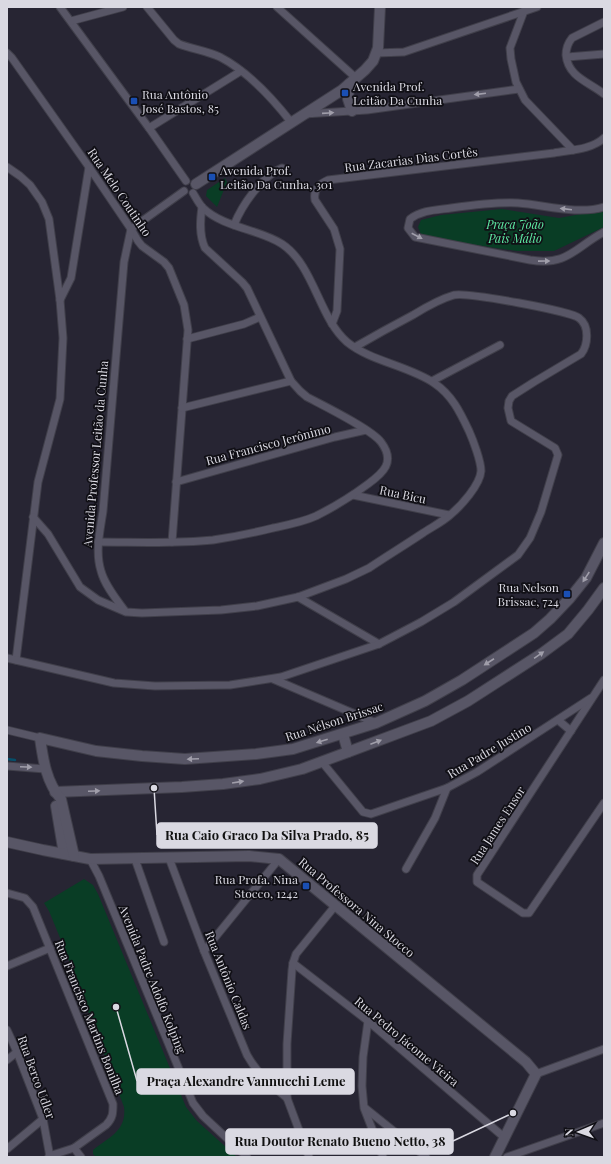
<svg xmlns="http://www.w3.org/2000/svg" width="611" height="1164" viewBox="0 0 611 1164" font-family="'Playfair Display',serif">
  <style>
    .green { fill: #093d25 }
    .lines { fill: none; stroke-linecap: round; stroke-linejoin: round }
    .stream { stroke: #064e69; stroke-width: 2.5 }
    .street-casing { stroke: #403f4a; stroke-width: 9 }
    .secondary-casing { stroke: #403f4a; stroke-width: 12 }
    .street { stroke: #585666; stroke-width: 7 }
    .secondary { stroke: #585666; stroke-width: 10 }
    .oneway { fill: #a09eaa }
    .transit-dot { fill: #1a4fb4; stroke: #100f15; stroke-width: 1.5 }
    .labels { text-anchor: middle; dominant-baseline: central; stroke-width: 3.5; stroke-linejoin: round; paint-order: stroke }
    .poi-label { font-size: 12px; fill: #dad9e2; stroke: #100f15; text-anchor: start }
    .street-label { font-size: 12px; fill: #dad9e2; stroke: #100f15 }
    .park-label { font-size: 12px; font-style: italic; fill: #5eeba4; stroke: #100f15 }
    .leader { fill: none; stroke: #dad9e2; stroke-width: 1.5 }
    .callout-dot { fill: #dad9e2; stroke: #100f15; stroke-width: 1.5 }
    .callout { fill: #dad9e2; stroke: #dad9e2; stroke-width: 1.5 }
    .callout-label { font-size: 13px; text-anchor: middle; font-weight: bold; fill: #111 }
  </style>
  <rect width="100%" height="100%" fill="#272533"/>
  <g class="green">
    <polygon points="225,178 227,182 217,207 206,196 207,190"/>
    <polygon points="502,209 559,218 604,210 604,227 554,251 517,251 422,237 418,227 421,220 441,215"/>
    <path d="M 84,879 L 93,885 L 98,894 L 186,1107 L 197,1121 L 237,1157 L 96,1157 L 93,1154 L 93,1150 C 109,1137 127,1131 124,1107 L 65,950 L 49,911 L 44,903 Z"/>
  </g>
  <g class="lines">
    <polyline class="stream" points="7,759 15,760"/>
    <g class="street-casing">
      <g id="street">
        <polyline points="60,7 149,128 186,181"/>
        <path d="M 147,7 L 174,40 L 179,44 C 192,49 207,51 220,57 C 247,71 273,99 291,122"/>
        <polyline points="277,7 356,78"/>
        <polyline points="524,11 510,48 511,59 516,82 525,100 573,150"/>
        <polyline points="71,21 123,7"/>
        <path d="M 604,22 L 572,38 C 568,43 566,49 566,55 C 568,77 589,82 604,94"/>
        <polyline points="7,53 12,58 89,167 131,229 138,241 142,246 164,262 169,268 184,305 188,330 172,542"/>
        <polyline points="377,53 404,52 537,7"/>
        <polyline points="567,57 604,54"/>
        <polyline points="304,114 367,110 519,89"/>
        <polyline points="149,128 241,71"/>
        <polyline points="7,167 20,176 30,185 42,202 49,219 60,300 63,338 60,399 38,482 16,660"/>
        <path d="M 604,207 C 578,215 545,205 518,203 C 496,202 473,205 451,208 C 436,210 422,210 410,219 L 408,228 L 415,237 L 530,260 C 568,266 574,248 604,232"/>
        <path d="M 234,225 C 242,205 262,176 282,168"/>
        <polyline points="60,300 71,278 89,167"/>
        <path d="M 332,324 L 337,311 L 340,249 L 334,229 L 315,200 C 313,190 319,184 328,180 L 554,153 C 570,150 591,150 604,138"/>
        <polyline points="187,339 244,324 260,317"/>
        <polyline points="432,381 500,345"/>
        <polyline points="182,408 291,381"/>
        <polyline points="176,482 335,437 366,430"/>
        <polyline points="353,495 449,515"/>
        <path d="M 33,517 L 48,534 L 80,587 L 98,600 L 126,612 L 142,613 L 221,610 L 257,606 L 298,597 L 346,579 L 369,568 C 387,556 405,545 423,533 C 432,527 442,522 450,515 C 461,506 480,485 481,471 C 481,461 473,440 469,431 C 460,412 452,395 434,383 C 409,366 370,361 347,342 C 319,318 314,265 282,244 C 259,229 224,228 203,208 C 199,204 196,198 193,193"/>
        <path d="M 98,542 C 137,542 175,544 213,540 C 233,537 253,533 273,528 C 287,525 303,522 316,516 C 334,507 352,496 368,484 C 383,473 396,462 381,442 C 371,429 324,406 307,397 L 300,391 L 291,381 L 247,288 L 242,282 L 205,248 C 199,235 200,221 202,207"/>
        <polyline points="298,597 379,644"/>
        <path d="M 125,611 C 117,600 105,586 101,571 C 95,552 100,531 103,511 L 124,262 L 131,229 L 184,191"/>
        <path d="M 7,658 L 114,683 L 155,686 L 230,685 L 281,677 L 379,644 L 421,622 L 454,602 L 518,555 L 530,538 L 541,512 L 558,455 L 555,448 L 511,421 L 508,408 L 509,401 L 512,396 L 534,382 L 581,354 C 588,345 590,326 579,318 C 571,311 466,292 454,295 C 440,299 426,307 413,315 C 394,325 374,336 355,347"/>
        <polyline points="273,679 376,723"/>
        <polyline points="604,680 477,875 477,882 523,913 529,913 604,803"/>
        <polyline points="558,720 571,731"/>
        <polyline points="7,730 40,738"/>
        <polyline points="322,762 363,812 371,814 447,788 477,772 591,698"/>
        <polyline points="7,766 45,769"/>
        <path d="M 169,858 L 204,951 L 247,1055 C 257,1073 271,1085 287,1098"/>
        <polyline points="90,859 99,876 193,1103 203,1116 247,1157"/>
        <polyline points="135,859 164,942"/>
        <polyline points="406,869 435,818 447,788"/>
        <path d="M 7,893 L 25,898 L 33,907 L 113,1104 C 113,1113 113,1118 106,1125 L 74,1148 L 49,1156"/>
        <polyline points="204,951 279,859"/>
        <polyline points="293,963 368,1021 505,1138"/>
        <polyline points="7,966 50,948"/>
        <polyline points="368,1021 363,1057 362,1086 364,1108 383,1157"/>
        <polyline points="7,1030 17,1052 43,1119 50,1157"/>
        <polyline points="7,1060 17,1052"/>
        <polyline points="536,1074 604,1049"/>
        <polyline points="365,1108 426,1157"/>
        <polyline points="74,1148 81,1157"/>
        <polyline points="7,1149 43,1119"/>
        <polyline points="309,1157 287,1098 287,1044 292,970 293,963 296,954 335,906"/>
        <polyline points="507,1157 604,1123"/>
      </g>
    </g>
    <g class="secondary-casing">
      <g id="secondary">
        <polyline points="349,84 348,99 352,111"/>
        <polyline points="196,184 342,90 365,70 373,61 378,48 380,7"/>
        <polyline points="343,734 348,752"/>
        <polyline points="55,792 182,787 223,784 260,779 302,769 348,752 431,721 468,701 541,654 568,634 588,610 604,588"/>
        <polyline points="56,806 64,854"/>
        <polyline points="7,842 43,850 90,859 249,856 279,859 526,1062 536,1074 495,1157"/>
        <path d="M 74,856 L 61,799 C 46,782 43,759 40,738 L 96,751 L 142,756 L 185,759 L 256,754 L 293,749 L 376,723 L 425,701 L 462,680 L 534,633 L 550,619 L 570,598 L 586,578 L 604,543"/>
      </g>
    </g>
    <use href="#street" class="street"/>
    <use href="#secondary" class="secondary"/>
  </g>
  <defs><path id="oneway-solid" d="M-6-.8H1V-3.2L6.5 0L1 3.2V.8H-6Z"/></defs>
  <g class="oneway">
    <use href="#oneway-solid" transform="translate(480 94) rotate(173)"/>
    <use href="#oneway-solid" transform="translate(328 113) rotate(-4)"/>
    <use href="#oneway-solid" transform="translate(566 209) rotate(-173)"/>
    <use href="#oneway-solid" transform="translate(417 236) rotate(27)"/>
    <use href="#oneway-solid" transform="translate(544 261) rotate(-1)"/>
    <use href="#oneway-solid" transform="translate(586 577) rotate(123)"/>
    <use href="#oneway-solid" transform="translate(539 655) rotate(-35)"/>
    <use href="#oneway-solid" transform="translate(489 662) rotate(147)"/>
    <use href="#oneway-solid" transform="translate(322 741) rotate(162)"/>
    <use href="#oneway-solid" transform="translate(376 742) rotate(-21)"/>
    <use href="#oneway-solid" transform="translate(193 759) rotate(177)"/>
    <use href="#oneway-solid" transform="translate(26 767) rotate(3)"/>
    <use href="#oneway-solid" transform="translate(238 782) rotate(-9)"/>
    <use href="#oneway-solid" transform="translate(94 791) rotate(-2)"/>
  </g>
  <g class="transit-dot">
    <rect x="341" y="89" width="8" height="8" rx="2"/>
    <rect x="130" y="97" width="8" height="8" rx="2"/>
    <rect x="208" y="173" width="8" height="8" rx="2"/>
    <rect x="563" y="590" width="8" height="8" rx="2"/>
    <rect x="302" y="882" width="8" height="8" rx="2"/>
  </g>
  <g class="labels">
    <g class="poi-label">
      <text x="353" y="86">Avenida Prof.<tspan x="353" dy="14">Leitão Da Cunha</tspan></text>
      <text x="142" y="94">Rua Antônio<tspan x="142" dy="14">José Bastos, 85</tspan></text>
      <text x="220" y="170">Avenida Prof.<tspan x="220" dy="14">Leitão Da Cunha, 301</tspan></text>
      <text x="559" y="587" text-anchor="end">Rua Nelson<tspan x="559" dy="14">Brissac, 724</tspan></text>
      <text x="298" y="879" text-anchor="end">Rua Profa. Nina<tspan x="298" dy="14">Stocco, 1242</tspan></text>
    </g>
    <g class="street-label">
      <text transform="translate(411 159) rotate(-7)">Rua Zacarias Dias Cortês</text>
      <text transform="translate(120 192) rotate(56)">Rua Melo Coutinho</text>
      <text transform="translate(268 444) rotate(-15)">Rua Francisco Jerônimo</text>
      <text transform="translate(95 454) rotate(-85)">Avenida Professor Leitão da Cunha</text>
      <text transform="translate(403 494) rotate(12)">Rua Bicu</text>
      <text transform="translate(334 721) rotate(-18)">Rua Nélson Brissac</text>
      <text transform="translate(489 750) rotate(-31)">Rua Padre Justino</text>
      <text transform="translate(497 825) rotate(-57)">Rua James Ensor</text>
      <text transform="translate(357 907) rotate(40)">Rua Professora Nina Stocco</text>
      <text transform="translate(153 979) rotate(68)">Avenida Padre Adolfo Kolping</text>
      <text transform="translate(229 980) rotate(68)">Rua Antônio Caldas</text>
      <text transform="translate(90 1017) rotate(68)">Rua Francisco Martins Bonilha</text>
      <text transform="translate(407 1041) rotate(40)">Rua Pedro Jácome Vieira</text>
      <text transform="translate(37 1077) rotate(70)">Rua Berco Udler</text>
    </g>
    <g class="park-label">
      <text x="515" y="224">Praça João<tspan x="515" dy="14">Pais Málio</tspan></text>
    </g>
  </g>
  <path class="leader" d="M154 788L157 835M116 1007L137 1081M513 1113L453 1141"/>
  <g class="callout-dot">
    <circle cx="154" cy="788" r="4"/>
    <circle cx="116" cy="1007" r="4"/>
    <circle cx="513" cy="1113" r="4"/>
  </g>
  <g class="callout">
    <rect x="157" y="823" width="220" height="25" rx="4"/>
    <rect x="137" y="1069" width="217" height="25" rx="4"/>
    <rect x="226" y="1129" width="227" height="25" rx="4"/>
  </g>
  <g class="callout-label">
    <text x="267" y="840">Rua Caio Graco Da Silva Prado, 85</text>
    <text x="246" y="1086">Praça Alexandre Vannucchi Leme</text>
    <text x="340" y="1146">Rua Doutor Renato Bueno Netto, 38</text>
  </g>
  <rect width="611" height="1164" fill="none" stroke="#dad9e2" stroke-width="16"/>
  <g transform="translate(579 1132) rotate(268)" stroke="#100f15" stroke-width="3" paint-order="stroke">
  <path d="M0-3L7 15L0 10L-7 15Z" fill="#dad9e2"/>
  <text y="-6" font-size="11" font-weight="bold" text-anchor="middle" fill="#dad9e2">N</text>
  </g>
</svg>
